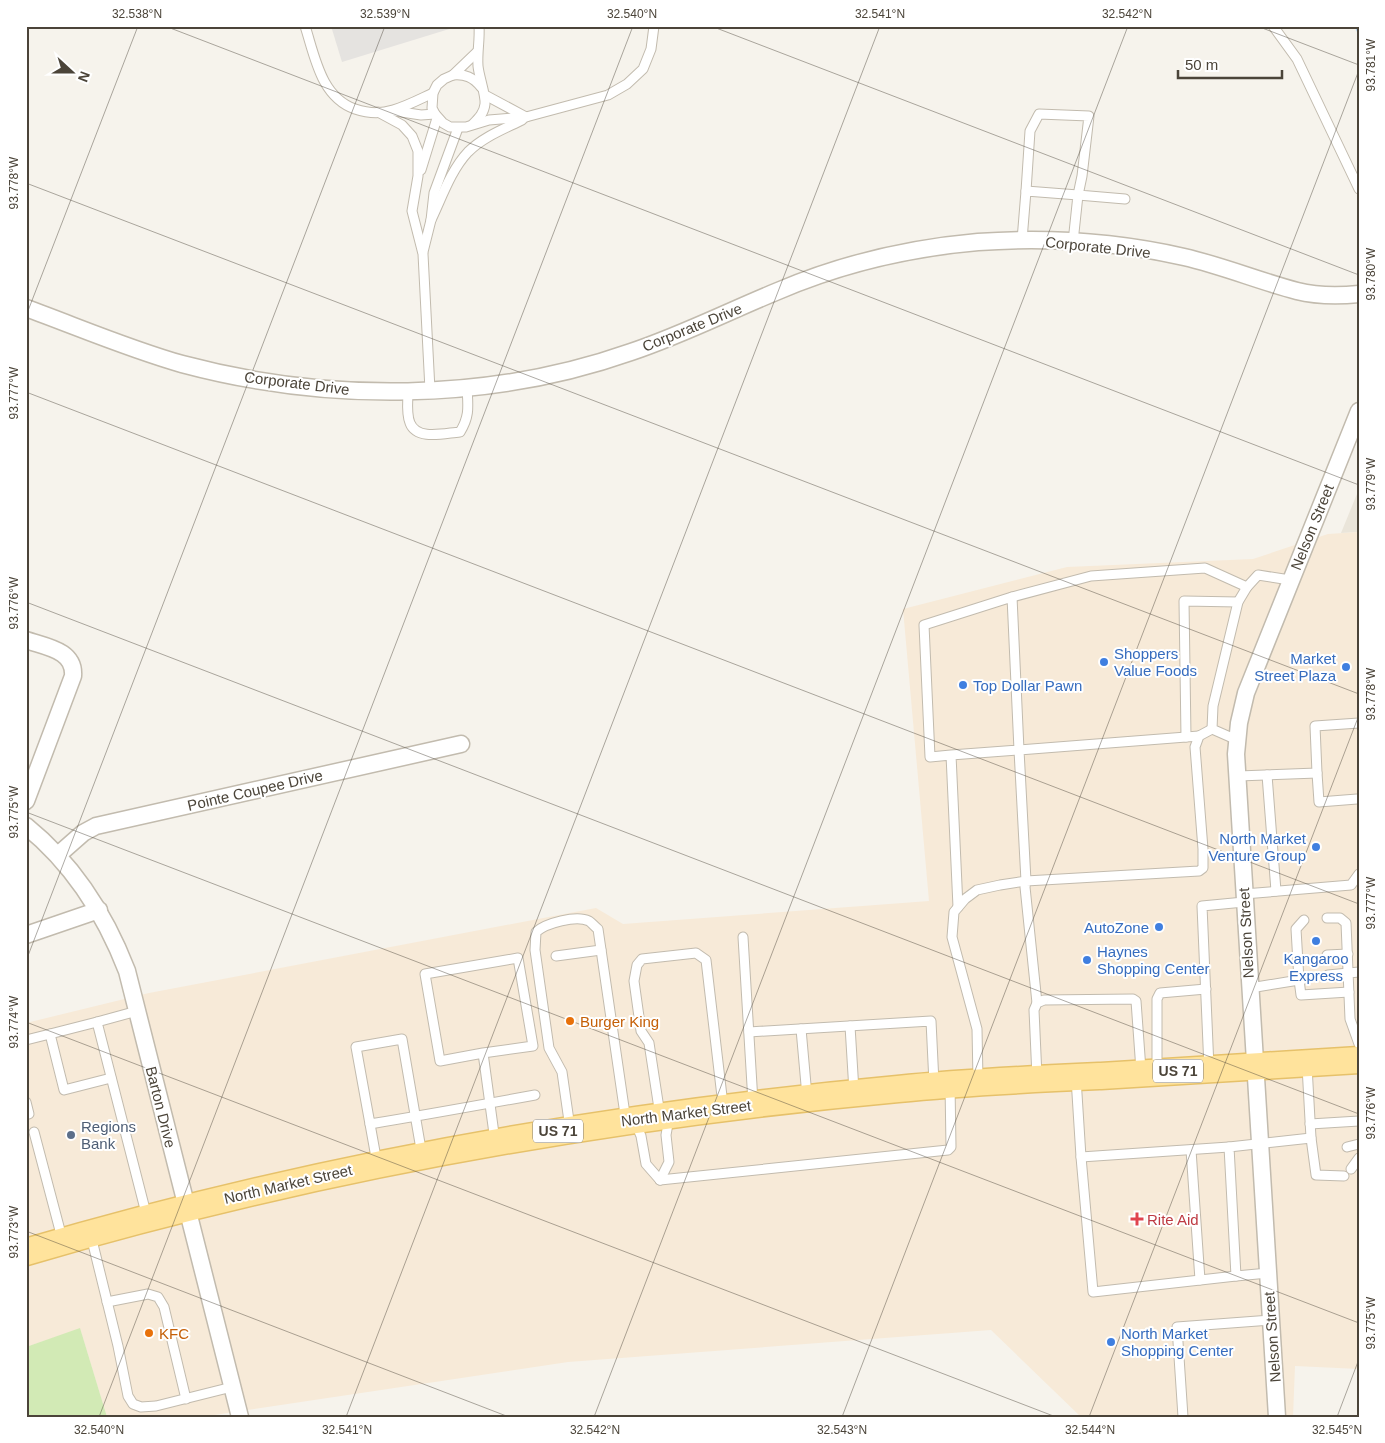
<svg xmlns="http://www.w3.org/2000/svg" width="1385" height="1443" viewBox="0 0 1385 1443" font-family="Helvetica,sans-serif">
  <style>
    .residential { fill: #eae5da }
    .commercial { fill: #f7ead8 }
    .green { fill: #d2eab5 }
    .parking { fill: #e5e3e0 }
    .lines { fill: none; stroke-linecap: round; stroke-linejoin: round }
    .stream { stroke: #a9d4f2; stroke-width: 4.5 }
    .service-casing { stroke: #c2bbae; stroke-width: 11 }
    .minor-casing { stroke: #c2bbae; stroke-width: 19 }
    .primary-casing { stroke: #e6c16a; stroke-width: 29 }
    .service { stroke: #fff; stroke-width: 9 }
    .minor { stroke: #fff; stroke-width: 16 }
    .primary { stroke: #ffe39c; stroke-width: 26 }
    .ticks { fill: none; stroke: #4b4439; stroke-width: 1; stroke-opacity: 0.45 }
    .shop-dot { fill: #3f7fe0; stroke: #fff; stroke-width: 2 }
    .food-dot { fill: #e8710a; stroke: #fff; stroke-width: 2 }
    .service-dot { fill: #5c6f8a; stroke: #fff; stroke-width: 2 }
    .health-dot { fill: #e0444e; stroke: #fff; stroke-width: 2 }
    .labels { text-anchor: middle; dominant-baseline: central; stroke-width: 4; stroke-linejoin: round; paint-order: stroke }
    .shield { fill: #fff; stroke: #817c74; stroke-width: 1 }
    .shield-label { font-size: 14px; font-weight: bold; fill: #4b4439 }
    .street-label { font-size: 15px; fill: #4b4439; stroke: #fff }
    .shop-label { font-size: 15px; fill: #366cbe; stroke: #fff; text-anchor: start }
    .food-label { font-size: 15px; fill: #c56008; stroke: #fff; text-anchor: start }
    .service-label { font-size: 15px; fill: #4e5e75; stroke: #fff; text-anchor: start }
    .health-label { font-size: 15px; fill: #be3a42; stroke: #fff; text-anchor: start }
    .neatline { fill: none; stroke: #4b4439; stroke-width: 2 }
    .ticks-label { font-size: 12px; text-anchor: middle; fill: #4b4439 }
  </style>
  <rect width="100%" height="100%" fill="#f6f3ec"/>
  <polygon class="residential" points="1359,489 1359,532 1341,533"/>
  <polygon class="commercial" points="1359,532 1359,1369 1295,1366 1293,1417 1081,1417 991,1330 568,1362 201,1417 107,1417 80,1329 26,1347 26,1023 149,993 596,908 623,924 929,901 903,609 1067,567 1253,559 1328,534"/>
  <polygon class="green" points="80,1328 107,1417 26,1417 26,1347"/>
  <polygon class="parking" points="331,26 459,26 342,62"/>
  <g class="lines">
    <polyline class="stream" points="1357,26 1359,31"/>
    <g class="service-casing">
      <g id="service">
        <path d="M 305,26 C 315,57 321,97 355,109 C 367,113 381,114 393,110 C 407,106 420,99 433,93"/>
        <polyline points="1273,26 1297,59 1359,189"/>
        <polyline points="477,52 453,75 444,79 437,85 433,93 432,108 435,114 443,123 450,127 466,127 489,120 526,117 608,95 627,84 643,69 651,49 654,26"/>
        <path d="M 453,75 C 465,74 473,77 481,87"/>
        <polyline points="485,95 526,117"/>
        <polyline points="395,111 421,115 435,114"/>
        <polyline points="378,112 402,125 412,136 418,151 418,176 412,211 423,254 430,390"/>
        <path d="M 473,124 C 479,118 484,113 485,104 C 486,95 479,77 478,66 C 477,52 480,40 479,26"/>
        <polyline points="421,170 437,118"/>
        <polyline points="1026,191 1030,131 1039,114 1089,116 1082,176 1078,195 1125,199"/>
        <path d="M 431,220 C 442,197 451,170 468,152 C 483,137 504,129 522,120"/>
        <polyline points="1022,240 1026,191 1078,195 1073,242"/>
        <polyline points="423,252 431,220 434,193 458,128"/>
        <path d="M 408,391 C 408,400 406,414 410,423 C 417,441 445,433 460,432 C 470,416 468,406 467,388"/>
        <polyline points="1012,597 1091,576 1205,568 1247,587"/>
        <polyline points="1186,737 1184,601 1238,602"/>
        <polyline points="1237,740 1212,729 1213,706 1238,602 1247,587 1258,575 1290,580"/>
        <polyline points="951,755 930,757 924,625 1012,597 1019,750 951,755 958,907"/>
        <polyline points="1317,773 1319,802 1357,799"/>
        <polyline points="1267,775 1276,891"/>
        <polyline points="1238,776 1317,773 1315,726 1359,723"/>
        <polyline points="1244,894 1351,885 1359,874"/>
        <polyline points="1327,918 1340,918 1346,923 1350,1019 1359,1044"/>
        <polyline points="1304,920 1296,929 1299,980 1309,978"/>
        <polyline points="743,937 753,1102"/>
        <polyline points="1327,955 1348,954"/>
        <polyline points="556,956 601,950"/>
        <polyline points="1328,975 1359,972"/>
        <polyline points="1250,988 1299,980 1301,995 1349,992"/>
        <polyline points="1037,1003 1025,887 1026,881 1199,871 1203,868 1203,849 1195,747 1199,736 1212,729"/>
        <polyline points="137,1011 97,1022 147,1217"/>
        <polyline points="97,1022 50,1034 64,1090 111,1078"/>
        <polyline points="850,1026 854,1091"/>
        <polyline points="801,1029 807,1096"/>
        <polyline points="749,1032 931,1021 934,1083"/>
        <polyline points="26,1040 50,1034"/>
        <polyline points="483,1053 533,1046 518,958 425,974 440,1061 483,1053 495,1141"/>
        <polyline points="1307,1066 1311,1138"/>
        <polyline points="1209,1068 1202,906 1244,902"/>
        <polyline points="1157,1071 1157,999 1160,993 1206,989"/>
        <polyline points="1037,1077 1034,1010 1037,1003 1044,1000 1133,999 1136,1001 1141,1070"/>
        <polyline points="1076,1078 1081,1157 1229,1147"/>
        <polyline points="978,1080 977,1029 952,937 954,912 965,899 977,890 1000,885 1026,881 1019,750 1199,736"/>
        <polyline points="26,1102 29,1114"/>
        <polyline points="660,1115 649,1043 641,1031 634,981 637,965 642,959 696,953 706,960 723,1105"/>
        <polyline points="635,1122 641,1136 646,1164 660,1180"/>
        <polyline points="370,1124 377,1163"/>
        <polyline points="1310,1124 1359,1121"/>
        <path d="M 570,1128 L 562,1072 L 549,1048 L 535,950 L 536,932 C 546,923 576,915 589,921 C 592,923 595,927 598,929 L 626,1121"/>
        <polyline points="34,1132 62,1238"/>
        <polyline points="1347,1147 1359,1144"/>
        <polyline points="1191,1150 1200,1280"/>
        <path d="M 422,1155 L 402,1039 L 356,1047 L 370,1124 C 425,1115 480,1105 535,1095"/>
        <polyline points="1081,1157 1093,1292 1236,1276"/>
        <polyline points="1351,1169 1359,1158"/>
        <polyline points="660,1180 948,1150 951,1147 950,1085"/>
        <polyline points="660,1180 669,1162 666,1135 669,1118"/>
        <polyline points="91,1236 118,1346 128,1396 133,1404 141,1407 156,1406 232,1387"/>
        <polyline points="1268,1273 1236,1276 1229,1147 1311,1138 1316,1175 1344,1176"/>
        <polyline points="107,1302 148,1294 158,1297 164,1307 186,1399"/>
        <polyline points="1183,1417 1177,1327 1271,1320"/>
      </g>
    </g>
    <g class="minor-casing">
      <g id="minor">
        <path d="M 26,308 C 78,327 129,349 182,364 C 328,403 489,402 631,352 C 682,335 729,311 778,291 C 841,264 910,248 978,242 C 1047,237 1118,242 1184,257 C 1223,266 1259,281 1297,291 C 1317,296 1338,296 1359,294"/>
        <path d="M 26,640 C 46,647 75,650 73,676 L 26,801"/>
        <path d="M 26,826 C 73,864 105,914 127,971 L 240,1417"/>
        <polyline points="58,855 83,833 96,826 461,744"/>
        <polyline points="26,935 99,910"/>
        <polyline points="1277,1417 1236,754 1239,723 1246,693 1359,411"/>
      </g>
    </g>
    <g class="primary-casing">
      <path id="primary" d="M 26,1252 C 311,1168 603,1116 898,1089 C 966,1082 1034,1079 1101,1076 C 1187,1071 1273,1065 1359,1060"/>
    </g>
    <use href="#service" class="service"/>
    <use href="#minor" class="minor"/>
    <use href="#primary" class="primary"/>
  </g>
  <path class="ticks" d="M 165,26 L 1359,485M 711,26 L 1359,275M 1257,26 L 1359,65M 26,183 L 1359,694M 26,316 L 138,26M 26,392 L 1359,904M 26,602 L 1359,1114M 26,812 L 1359,1323M 26,961 L 385,26M 26,1022 L 1056,1417M 26,1231 L 509,1417M 99,1417 L 633,26M 346,1417 L 880,26M 594,1417 L 1128,26M 842,1417 L 1359,70M 1089,1417 L 1359,715M 1337,1417 L 1359,1359"/>
  <g class="shop-dot">
    <circle cx="1104" cy="662" r="5"/>
    <circle cx="1346" cy="667" r="5"/>
    <circle cx="963" cy="685" r="5"/>
    <circle cx="1316" cy="847" r="5"/>
    <circle cx="1159" cy="927" r="5"/>
    <circle cx="1316" cy="941" r="5"/>
    <circle cx="1087" cy="960" r="5"/>
    <circle cx="1111" cy="1342" r="5"/>
  </g>
  <g class="food-dot">
    <circle cx="570" cy="1021" r="5"/>
    <circle cx="149" cy="1333" r="5"/>
  </g>
  <circle class="service-dot" cx="71" cy="1135" r="5"/>
  <path class="health-dot" d="M1134.5 1211.5h5v5h5v5h-5v5h-5v-5h-5v-5h5z"/>
  <g class="labels">
    <g class="shield">
      <rect x="1153" y="1059.5" width="50" height="23" rx="4"/>
      <rect x="533" y="1119.5" width="50" height="23" rx="4"/>
    </g>
    <g class="shield-label">
      <text x="1178" y="1071">US 71</text>
      <text x="558" y="1131">US 71</text>
    </g>
    <g class="street-label">
      <text transform="translate(1098 247) rotate(6)">Corporate Drive</text>
      <text transform="translate(692 327) rotate(-22)">Corporate Drive</text>
      <text transform="translate(297 383) rotate(7)">Corporate Drive</text>
      <text transform="translate(1312 527) rotate(-68)">Nelson Street</text>
      <text transform="translate(255 790) rotate(-13)">Pointe Coupee Drive</text>
      <text transform="translate(1246 933) rotate(-93)">Nelson Street</text>
      <text transform="translate(161 1107) rotate(76)">Barton Drive</text>
      <text transform="translate(686 1113) rotate(-7)">North Market Street</text>
      <text transform="translate(288 1184) rotate(-13)">North Market Street</text>
      <text transform="translate(1272 1337) rotate(-94)">Nelson Street</text>
    </g>
    <g class="shop-label">
      <text x="1114" y="653">Shoppers<tspan x="1114" dy="17">Value Foods</tspan></text>
      <text x="1336" y="658" text-anchor="end">Market<tspan x="1336" dy="17">Street Plaza</tspan></text>
      <text x="973" y="685">Top Dollar Pawn</text>
      <text x="1306" y="838" text-anchor="end">North Market<tspan x="1306" dy="17">Venture Group</tspan></text>
      <text x="1149" y="927" text-anchor="end">AutoZone</text>
      <text x="1097" y="951">Haynes<tspan x="1097" dy="17">Shopping Center</tspan></text>
      <text x="1316" y="958" text-anchor="middle">Kangaroo<tspan x="1316" dy="17">Express</tspan></text>
      <text x="1121" y="1333">North Market<tspan x="1121" dy="17">Shopping Center</tspan></text>
    </g>
    <g class="food-label">
      <text x="580" y="1021">Burger King</text>
      <text x="159" y="1333">KFC</text>
    </g>
    <g class="service-label">
      <text x="81" y="1126">Regions<tspan x="81" dy="17">Bank</tspan></text>
    </g>
    <g class="health-label">
      <text x="1147" y="1219">Rite Aid</text>
    </g>
  </g>
  <rect width="1385" height="1443" fill="none" stroke="#ffffff" stroke-width="55"/>
  <g transform="translate(72 72) rotate(111)" stroke="#ffffff" stroke-width="4" paint-order="stroke">
  <path d="M0-4L9 19L0 12L-9 19Z" fill="#4b4439"/>
  <text y="-8" font-size="14" font-weight="bold" text-anchor="middle" fill="#4b4439">N</text>
  </g>
  <path d="M1178 70v8h104v-8" fill="none" stroke="#4b4439" stroke-width="2.5"/>
  <text x="1185" y="70" font-size="15" fill="#4b4439" stroke="#ffffff" stroke-width="4" paint-order="stroke">50 m</text>
  <rect x="28" y="28" width="1330" height="1388" class="neatline"/>
  <g class="ticks-label">
    <text x="137" y="18">32.538°N</text>
    <text x="385" y="18">32.539°N</text>
    <text x="632" y="18">32.540°N</text>
    <text x="880" y="18">32.541°N</text>
    <text x="1127" y="18">32.542°N</text>
    <text transform="translate(1371 65) rotate(-90)" y="4">93.781°W</text>
    <text transform="translate(14 183) rotate(-90)" y="4">93.778°W</text>
    <text transform="translate(1371 274) rotate(-90)" y="4">93.780°W</text>
    <text transform="translate(14 393) rotate(-90)" y="4">93.777°W</text>
    <text transform="translate(1371 484) rotate(-90)" y="4">93.779°W</text>
    <text transform="translate(14 603) rotate(-90)" y="4">93.776°W</text>
    <text transform="translate(1371 694) rotate(-90)" y="4">93.778°W</text>
    <text transform="translate(14 812) rotate(-90)" y="4">93.775°W</text>
    <text transform="translate(1371 903) rotate(-90)" y="4">93.777°W</text>
    <text transform="translate(14 1022) rotate(-90)" y="4">93.774°W</text>
    <text transform="translate(1371 1113) rotate(-90)" y="4">93.776°W</text>
    <text transform="translate(14 1232) rotate(-90)" y="4">93.773°W</text>
    <text transform="translate(1371 1323) rotate(-90)" y="4">93.775°W</text>
    <text x="99" y="1434">32.540°N</text>
    <text x="347" y="1434">32.541°N</text>
    <text x="595" y="1434">32.542°N</text>
    <text x="842" y="1434">32.543°N</text>
    <text x="1090" y="1434">32.544°N</text>
    <text x="1337" y="1434">32.545°N</text>
  </g>
</svg>
